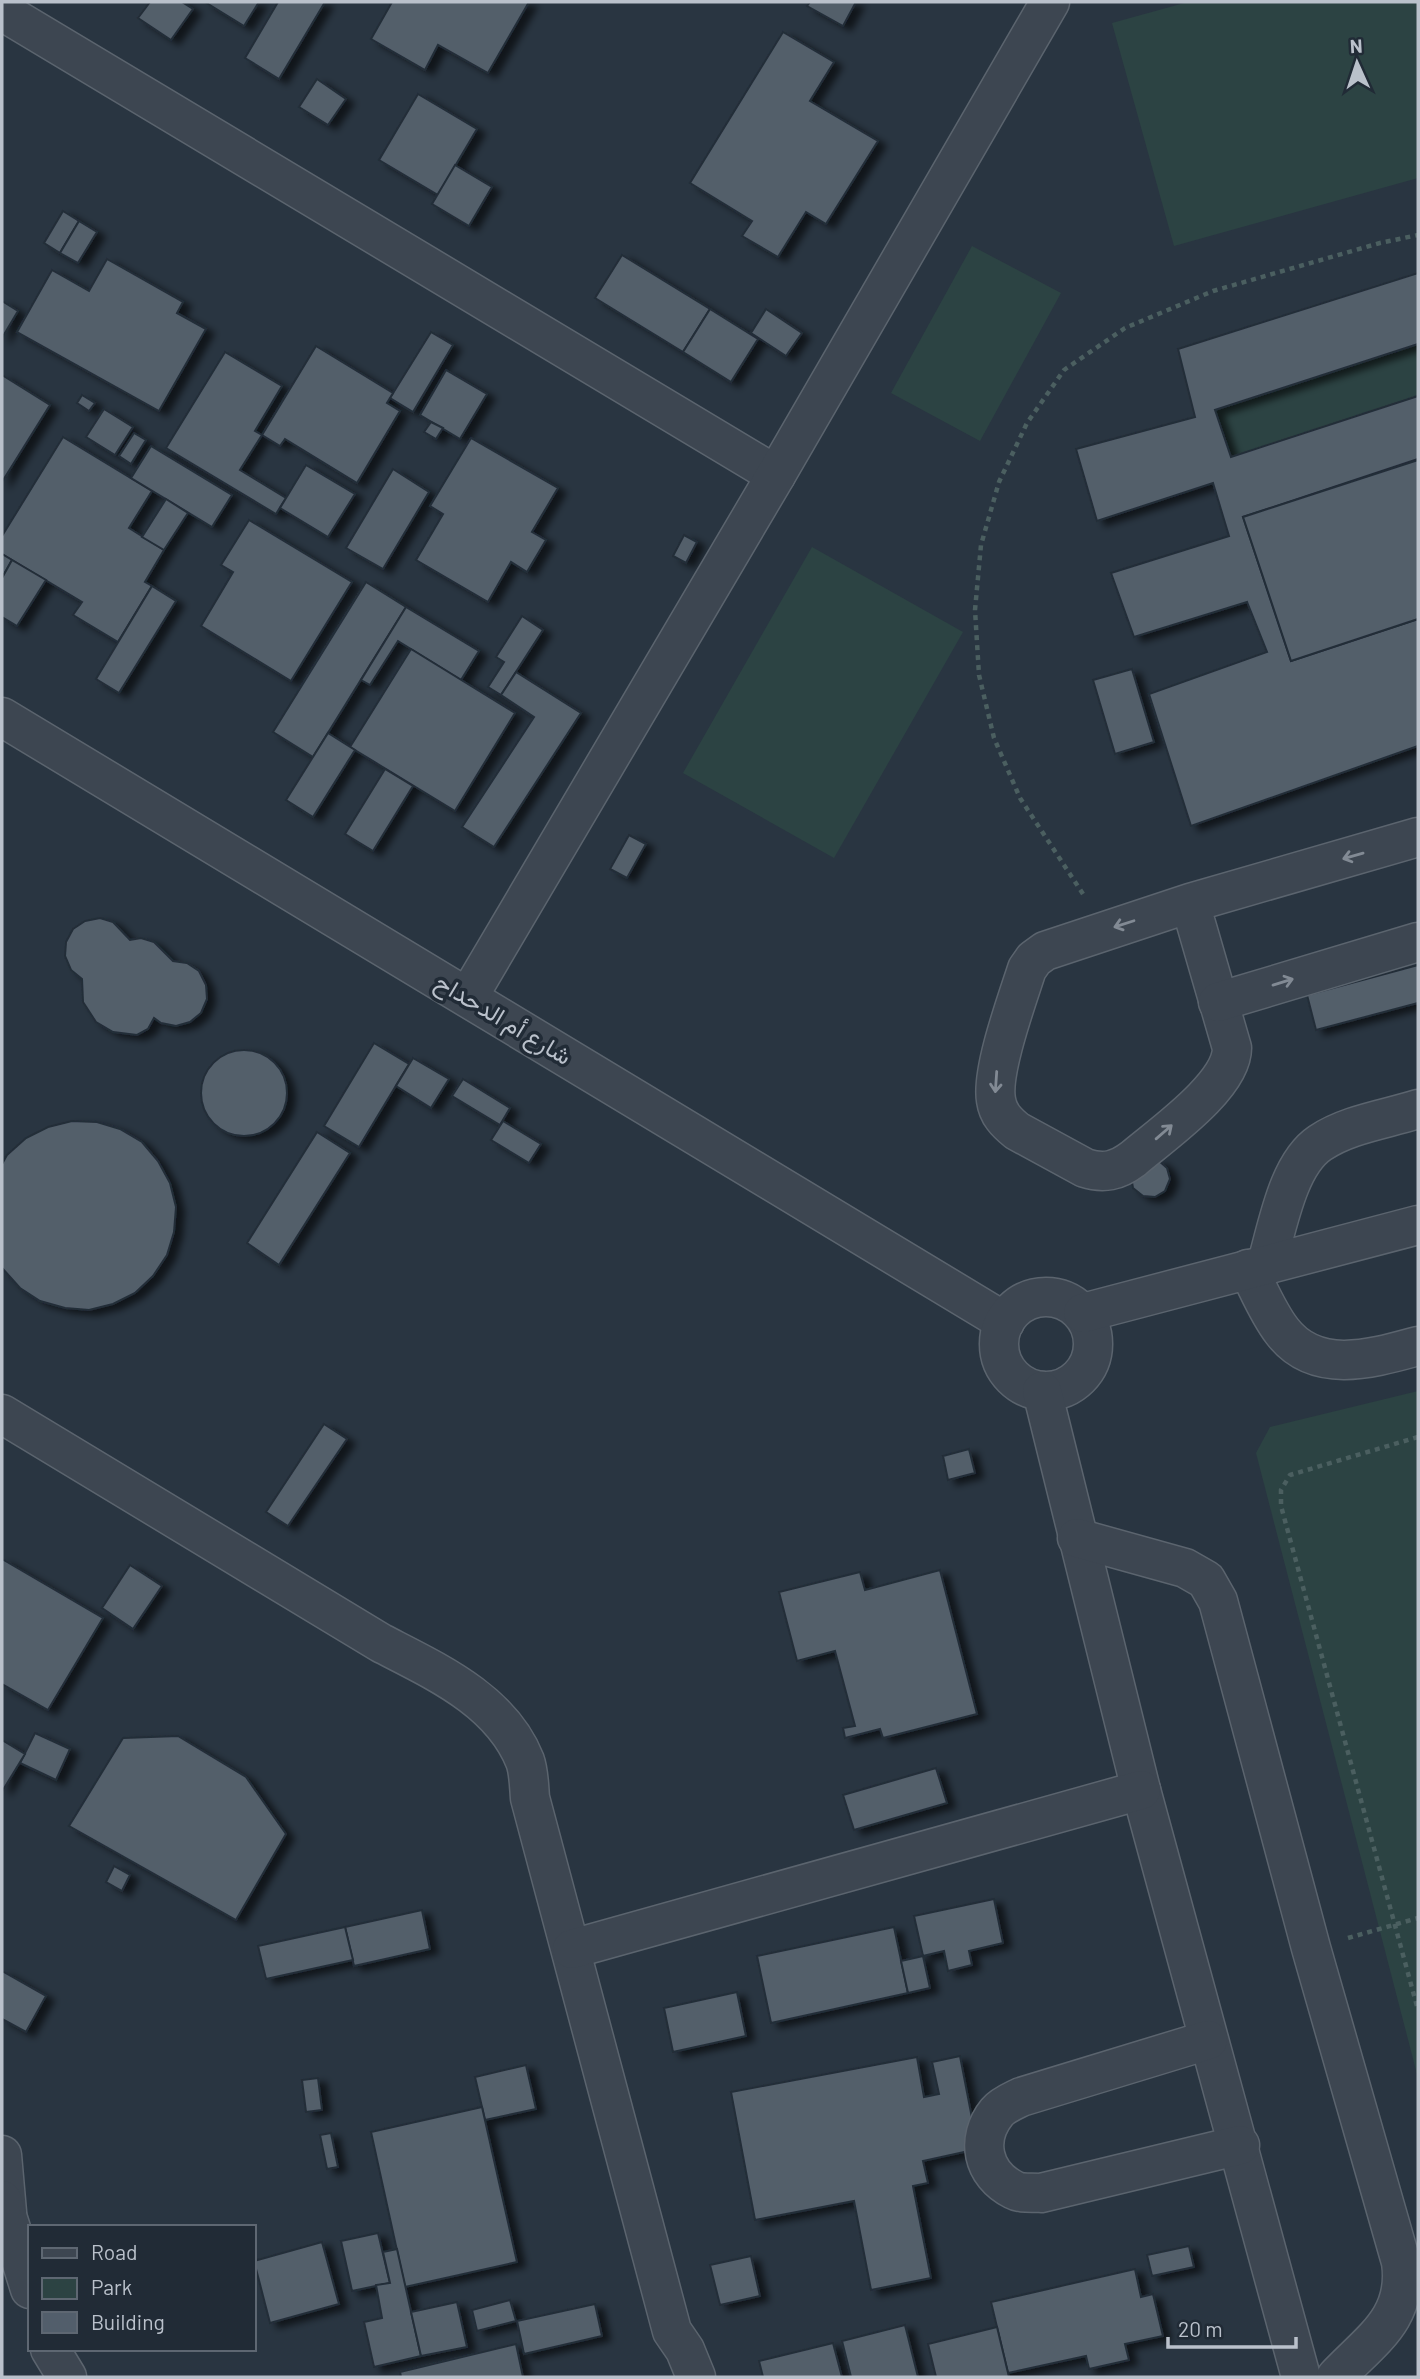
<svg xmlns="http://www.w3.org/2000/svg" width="1420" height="2379" viewBox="0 0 1420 2379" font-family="Barlow,Vazirmatn,sans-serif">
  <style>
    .green { fill: #2c4343 }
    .building { fill: #525e6b; stroke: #242d38; stroke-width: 2; filter: url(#shadow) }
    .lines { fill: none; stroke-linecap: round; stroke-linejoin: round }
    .minor-casing { stroke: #5b646e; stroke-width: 41 }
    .path { stroke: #4b5f60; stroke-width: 4.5; stroke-dasharray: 5 5; stroke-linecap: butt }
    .minor { stroke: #3d4651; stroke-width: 38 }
    .oneway { stroke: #828a94 }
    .labels { text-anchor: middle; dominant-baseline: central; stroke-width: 7; stroke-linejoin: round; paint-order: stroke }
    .street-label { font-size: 24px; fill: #bac1cb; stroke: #212b36 }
  </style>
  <defs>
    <filter id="shadow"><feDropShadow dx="8" dy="4.5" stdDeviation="3.5" flood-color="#0009"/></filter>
  </defs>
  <rect width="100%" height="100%" fill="#293541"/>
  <g class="green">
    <polygon points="1188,2 1418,2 1418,178 1174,246 1112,23"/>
    <polygon points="972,246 1061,293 980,441 891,393"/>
    <polygon points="1418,344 1418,396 1231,457 1215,410"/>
    <polygon points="812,547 963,632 834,858 683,773"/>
    <polygon points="1418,1391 1418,2078 1256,1453 1270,1427"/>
  </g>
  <g class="building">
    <polygon points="150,2 182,2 193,9 171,40 138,18"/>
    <polygon points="205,2 259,2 244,26"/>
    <polygon points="278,2 325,2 279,79 245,58"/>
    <polygon points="392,2 529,2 488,73 438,45 425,70 371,39"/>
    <polygon points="810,2 856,2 843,26 807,6"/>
    <polygon points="783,32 834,62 810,101 878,141 826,224 806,212 778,257 742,236 752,221 690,183"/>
    <polygon points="317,79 346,99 328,125 299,107"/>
    <polygon points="418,94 477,129 438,195 379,160"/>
    <polygon points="455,165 492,187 469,226 432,204"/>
    <polygon points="63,211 79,221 60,253 44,243"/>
    <polygon points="79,221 97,232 78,263 60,253"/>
    <polygon points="622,255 710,309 683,352 595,298"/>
    <polygon points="107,259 183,302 177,313 206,329 159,411 17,332 52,270 89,291"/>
    <polygon points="1418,273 1418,344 1215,410 1231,457 1418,396 1418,459 1243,517 1291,661 1418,619 1418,746 1191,826 1149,694 1267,652 1247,602 1134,637 1111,573 1229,536 1213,483 1097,521 1076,449 1195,417 1178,349"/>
    <polygon points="2,301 18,311 2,338"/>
    <polygon points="710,309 758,339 731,382 683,352"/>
    <polygon points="766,309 802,333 786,356 751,333"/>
    <polygon points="431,332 453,345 413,412 390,398"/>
    <polygon points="316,346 393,393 387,403 400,411 357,483 285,439 280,446 262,435"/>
    <polygon points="225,352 282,386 255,431 262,435 240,470 286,498 276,514 166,448"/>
    <polygon points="446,370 487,394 460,439 420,415"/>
    <polygon points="2,375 50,405 2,482"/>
    <polygon points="82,395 95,403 89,411 77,403"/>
    <polygon points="104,409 133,427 115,455 86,437"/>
    <polygon points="431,422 443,428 436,439 424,432"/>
    <polygon points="134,433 146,440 131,464 119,456"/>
    <polygon points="63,437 152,491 129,528 164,550 145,582 152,586 118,642 73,615 82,602 2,554 2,536"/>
    <polygon points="471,438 558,488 532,532 546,540 527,572 511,562 488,602 416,560 443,514 430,506"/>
    <polygon points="151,446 232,495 212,527 131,478"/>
    <polygon points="1418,460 1418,619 1291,661 1243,517"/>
    <polygon points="306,465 355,494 328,537 280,508"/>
    <polygon points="393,469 429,492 383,569 346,548"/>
    <polygon points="166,499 188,513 164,550 142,537"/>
    <polygon points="249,520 352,582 291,681 201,626 233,572 221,565"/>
    <polygon points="684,535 697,542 686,563 673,556"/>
    <polygon points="2,554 12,560 2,578"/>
    <polygon points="12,560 46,580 17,626 2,617 2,578"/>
    <polygon points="366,582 406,607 313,757 273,732"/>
    <polygon points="152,586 176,601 119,693 96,679"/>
    <polygon points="406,607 479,651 461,680 398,641 370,685 361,680"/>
    <polygon points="522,616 543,630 501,695 488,687 504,662 496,657"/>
    <polygon points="411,649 515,713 455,811 350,747"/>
    <polygon points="1132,669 1154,742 1115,754 1093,680"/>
    <polygon points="516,672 581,713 494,847 462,827 534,717 501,695"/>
    <polygon points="328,733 355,750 313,817 286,800"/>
    <polygon points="385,769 413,786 373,851 345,834"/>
    <polygon points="629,835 646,844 627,878 610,869"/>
    <polygon points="100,918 113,922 130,940 141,938 154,942 173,961 187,963 199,971 206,985 207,999 201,1013 190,1022 176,1026 161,1023 154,1018 148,1029 137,1035 113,1032 96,1022 83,1002 82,979 71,970 65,956 66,942 73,929 85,921"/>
    <polygon points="1418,965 1418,1003 1316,1030 1307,995"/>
    <polygon points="374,1043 409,1064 359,1147 324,1126"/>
    <circle cx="244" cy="1093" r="43"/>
    <polygon points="413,1058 449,1079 431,1108 396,1086"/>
    <polygon points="463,1079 510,1108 500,1125 452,1096"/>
    <polygon points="72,1121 97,1122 120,1129 142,1142 158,1161 170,1183 176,1207 174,1232 167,1255 153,1276 135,1293 113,1304 89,1310 65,1308 40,1301 20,1288 2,1268 2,1164 7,1155 26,1138 48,1127"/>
    <polygon points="503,1121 541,1144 529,1163 491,1140"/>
    <polygon points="317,1132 350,1153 279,1265 247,1243"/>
    <polygon points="1158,1160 1167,1168 1170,1179 1165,1191 1155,1197 1143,1196 1133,1188 1131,1177"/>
    <polygon points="324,1424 347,1439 288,1526 266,1512"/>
    <polygon points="969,1449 975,1473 948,1480 943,1456"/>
    <polygon points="2,1559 103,1618 48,1710 2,1684"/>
    <polygon points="130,1565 162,1586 133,1629 102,1608"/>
    <polygon points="940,1570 977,1714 883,1738 880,1729 845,1738 843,1728 855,1726 835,1651 797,1661 779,1592 860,1572 865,1590"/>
    <polygon points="35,1733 70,1749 56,1780 20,1763"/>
    <polygon points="178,1736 246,1777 286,1834 236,1920 69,1826 123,1738"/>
    <polygon points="2,1740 25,1754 3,1790 2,1789"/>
    <polygon points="936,1768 947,1803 854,1830 843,1795"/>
    <polygon points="114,1866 130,1875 122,1891 106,1882"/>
    <polygon points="994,1899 1003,1943 969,1951 972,1965 948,1971 944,1951 923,1956 914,1916"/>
    <polygon points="422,1910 430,1949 354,1966 345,1927"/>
    <polygon points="345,1927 353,1960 266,1979 258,1946"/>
    <polygon points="894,1927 908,1993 771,2023 757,1956"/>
    <polygon points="923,1956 930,1988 908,1993 901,1961"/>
    <polygon points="2,1971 46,1996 26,2032 2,2019"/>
    <polygon points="737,1992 746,2036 673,2052 664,2008"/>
    <polygon points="960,2056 978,2149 923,2161 928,2183 913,2186 931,2278 871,2290 854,2201 755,2220 731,2092 917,2057 924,2097 939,2094 932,2062"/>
    <polygon points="526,2065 536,2109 485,2120 475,2077"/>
    <polygon points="318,2078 322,2110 306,2112 302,2080"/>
    <polygon points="482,2107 517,2262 405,2287 371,2132"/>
    <polygon points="331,2133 338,2167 327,2169 320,2135"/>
    <polygon points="378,2233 390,2283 352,2291 341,2241"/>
    <polygon points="322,2242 339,2304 270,2323 254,2261"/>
    <polygon points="1189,2246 1194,2267 1152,2276 1147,2255"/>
    <polygon points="397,2249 421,2356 374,2367 364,2322 382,2318 376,2285 390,2283 383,2252"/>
    <polygon points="751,2256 760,2296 720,2305 710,2265"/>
    <polygon points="1135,2269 1141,2297 1153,2294 1163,2336 1125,2344 1129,2360 1089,2369 1086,2356 1008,2373 991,2302"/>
    <polygon points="510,2300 516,2321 477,2331 472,2310"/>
    <polygon points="457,2302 467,2347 421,2356 411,2312"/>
    <polygon points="595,2304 602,2336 524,2354 517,2321"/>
    <polygon points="905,2325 918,2377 851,2377 842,2341"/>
    <polygon points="997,2327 1009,2377 936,2377 928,2344"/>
    <polygon points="833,2343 842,2377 763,2377 759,2361"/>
    <polygon points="516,2344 523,2377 401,2377 400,2372"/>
  </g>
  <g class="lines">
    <g class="minor-casing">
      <g id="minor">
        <polyline points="2,11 776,475"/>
        <polyline points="2,717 1005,1322"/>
        <path d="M 1190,903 L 1232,1048 C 1232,1086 1161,1135 1133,1159 C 1117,1171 1104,1174 1085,1168 L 1017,1131 C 1006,1122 998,1114 996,1100 C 991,1071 1017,1000 1027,969 L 1034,959 L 1045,951 L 1190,903 L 1418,837"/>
        <polyline points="468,997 776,475 1050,2"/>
        <polyline points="1218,1002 1418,942"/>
        <path d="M 1266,1266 C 1277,1230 1287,1165 1320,1143 C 1348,1124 1387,1119 1418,1109"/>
        <path d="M 1248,1269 C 1259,1290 1268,1313 1282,1331 C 1316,1376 1374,1358 1418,1346"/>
        <circle cx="1046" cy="1344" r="47"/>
        <polyline points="1083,1313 1418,1225"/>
        <polyline points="1042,1391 1141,1790 1301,2377"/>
        <path d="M 2,1414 L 381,1643 C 435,1671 501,1700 525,1761 C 529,1772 529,1786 530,1798 L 672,2331 L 685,2350 L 696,2377"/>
        <path d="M 1077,1538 L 1185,1568 L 1206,1580 L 1218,1601 L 1311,1948 L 1401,2262 C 1409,2318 1371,2340 1336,2377"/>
        <polyline points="572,1949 1141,1790"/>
        <path d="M 1208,2040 L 1021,2097 C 1013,2101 1003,2105 997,2112 C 975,2139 982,2174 1014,2190 C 1021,2194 1033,2192 1041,2193 L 1240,2145"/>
        <polyline points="2,2155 7,2212"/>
        <polyline points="2,2200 30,2289"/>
        <polyline points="50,2349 67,2377"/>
      </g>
    </g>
    <g class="path">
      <polyline points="1083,894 1020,798 994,738 979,675 975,610 981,545 999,482 1027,423 1064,370 1125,328 1213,291 1380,243 1418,235"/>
      <polyline points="1418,1437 1290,1475 1281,1490 1281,1506 1418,2010"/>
      <polyline points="1348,1938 1418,1918"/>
    </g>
    <use href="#minor" class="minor"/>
  </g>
  <defs><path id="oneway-shaft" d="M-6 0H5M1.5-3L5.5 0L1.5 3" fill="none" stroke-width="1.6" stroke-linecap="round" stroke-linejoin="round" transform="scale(1.75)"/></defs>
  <g class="oneway">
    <use href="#oneway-shaft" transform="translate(1353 856) rotate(164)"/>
    <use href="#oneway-shaft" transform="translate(1124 924) rotate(162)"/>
    <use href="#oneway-shaft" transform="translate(1283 982) rotate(-17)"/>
    <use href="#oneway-shaft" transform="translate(996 1082) rotate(94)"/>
    <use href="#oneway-shaft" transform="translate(1164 1132) rotate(-41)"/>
  </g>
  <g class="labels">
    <g class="street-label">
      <text transform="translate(504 1018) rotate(31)">شارع أم الدحداح</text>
    </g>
  </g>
  <rect width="1420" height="2379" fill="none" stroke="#bac1cb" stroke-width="7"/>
  <rect x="28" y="2225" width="228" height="126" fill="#212b36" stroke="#5e6772" stroke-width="2"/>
  <rect x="42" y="2248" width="35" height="10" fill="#3d4651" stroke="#5e6772" stroke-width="2"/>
  <text x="91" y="2260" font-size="21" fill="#bac1cb">Road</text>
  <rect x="42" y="2278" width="35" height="21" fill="#2c4343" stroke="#5e6772" stroke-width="2"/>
  <text x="91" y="2295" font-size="21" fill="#bac1cb">Park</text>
  <rect x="42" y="2312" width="35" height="21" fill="#525e6b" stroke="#5e6772" stroke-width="2"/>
  <text x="91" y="2330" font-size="21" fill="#bac1cb">Building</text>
  <g transform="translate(1357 63) rotate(357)" stroke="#212b36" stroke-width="5" paint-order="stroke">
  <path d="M0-5L12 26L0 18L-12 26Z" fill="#bac1cb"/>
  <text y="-10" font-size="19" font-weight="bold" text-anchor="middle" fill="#bac1cb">N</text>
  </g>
  <path d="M1168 2337v10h128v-10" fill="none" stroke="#bac1cb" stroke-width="3.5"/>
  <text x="1178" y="2337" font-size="21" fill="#bac1cb" stroke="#212b36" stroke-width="5" paint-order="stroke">20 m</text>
</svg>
